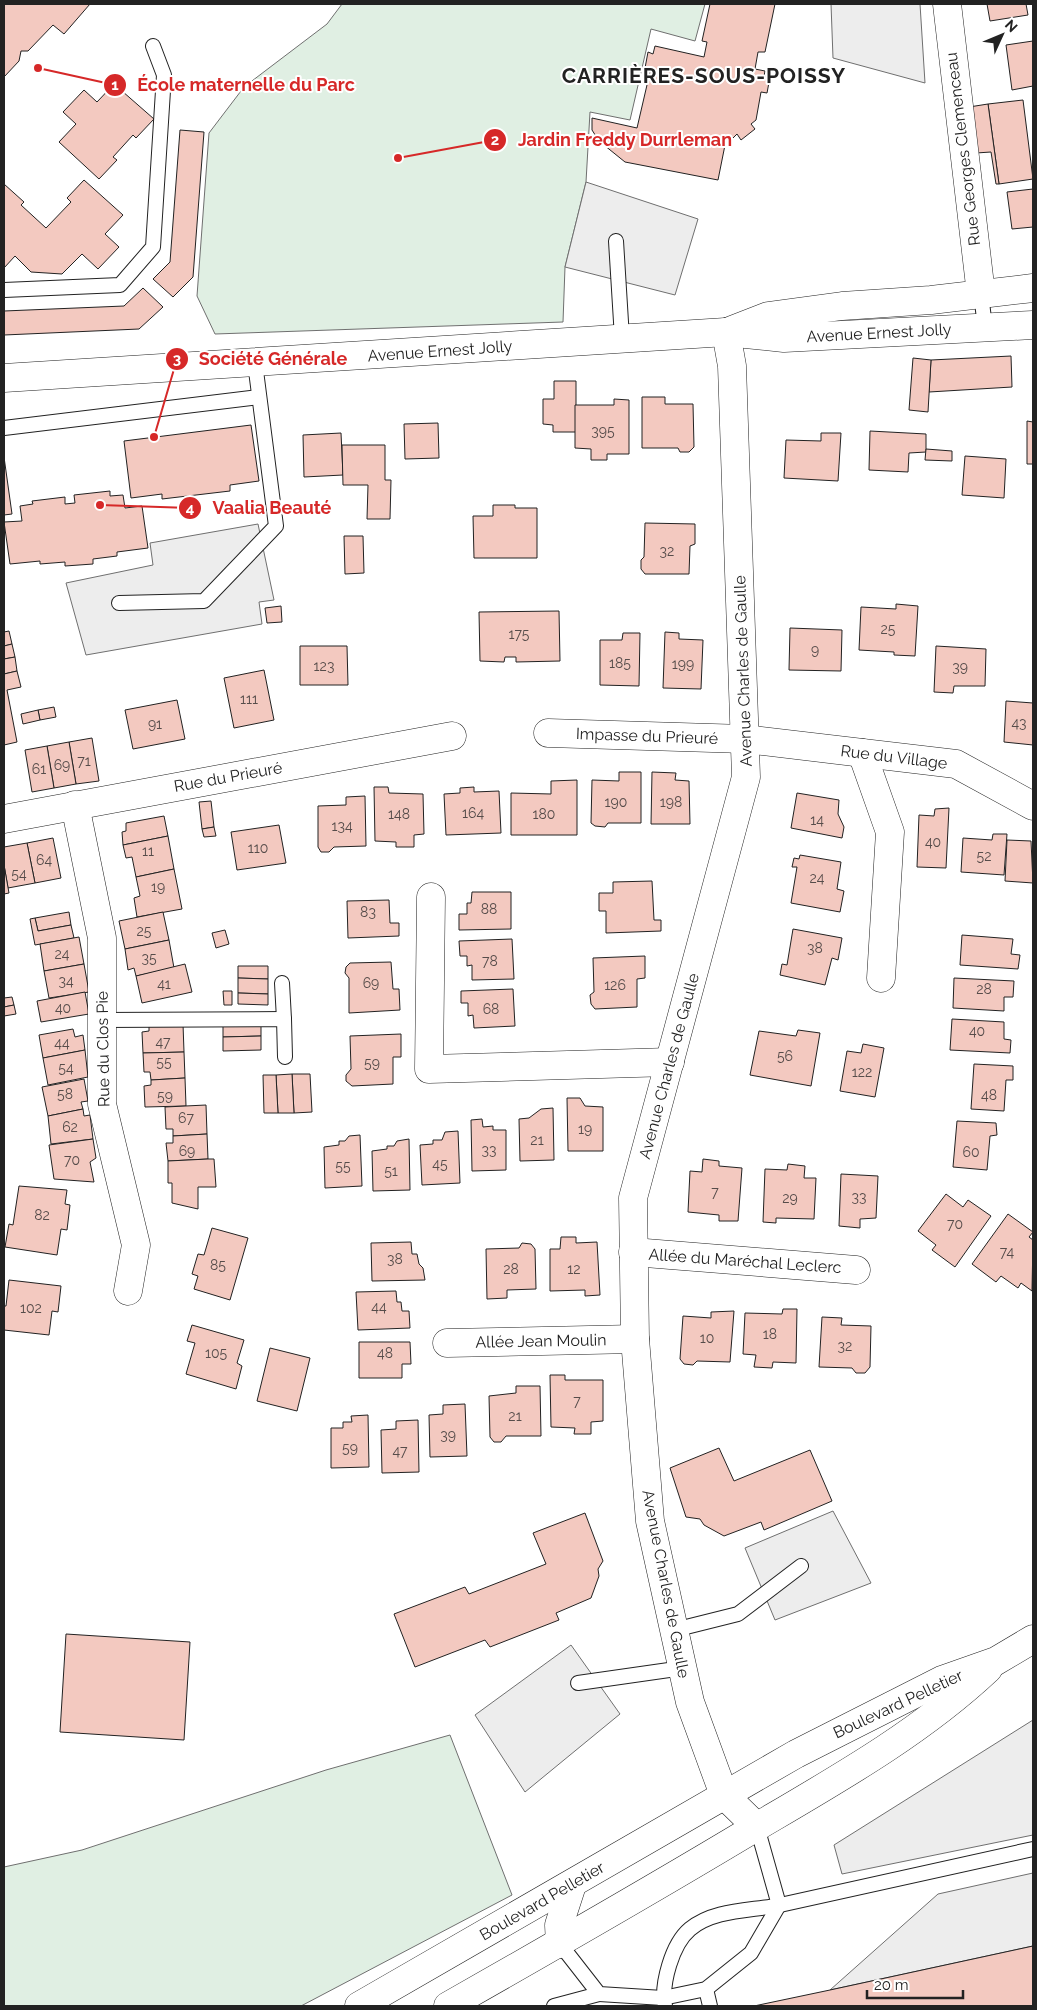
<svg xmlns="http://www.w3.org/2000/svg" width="1037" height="2010" viewBox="0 0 1037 2010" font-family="Raleway,sans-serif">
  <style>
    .green { fill: #e0efe3; stroke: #6f6f6f }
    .parking { fill: #ededed; stroke: #6f6f6f }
    .building { fill: #f3c9c0; stroke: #222 }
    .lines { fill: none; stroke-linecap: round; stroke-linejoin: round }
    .lane-casing { stroke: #222; stroke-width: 16 }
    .street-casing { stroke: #222; stroke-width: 29 }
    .secondary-casing { stroke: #222; stroke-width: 29 }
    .lane { stroke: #fff; stroke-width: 14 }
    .street { stroke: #fff; stroke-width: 28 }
    .secondary { stroke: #fff; stroke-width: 28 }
    .labels { text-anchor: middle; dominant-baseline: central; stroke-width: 4; stroke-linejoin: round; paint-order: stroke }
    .number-label { font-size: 14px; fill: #564c4a }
    .street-label { font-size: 16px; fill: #222; stroke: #fff }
    .district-label { font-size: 21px; font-weight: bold; letter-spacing: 1px; fill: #222; stroke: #fff }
    .leader { fill: none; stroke: #d62828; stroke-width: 2 }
    .callout-dot { fill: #d62828; stroke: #fff; stroke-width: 2 }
    .mark-label { font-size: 15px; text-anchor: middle; font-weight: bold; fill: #fff }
    .callout-label { font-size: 18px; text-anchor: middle; font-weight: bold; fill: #d62828; stroke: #fff; stroke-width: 4; stroke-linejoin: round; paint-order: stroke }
  </style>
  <rect width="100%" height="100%" fill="#fff"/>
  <g class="green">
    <polygon points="342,4 705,4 695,41 651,29 630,120 590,112 586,182 565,267 563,322 215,334 197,296 209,133 244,87 327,24"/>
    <polygon points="450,1735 512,1895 301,2006 4,2006 4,1867 82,1850 326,1770"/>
  </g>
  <g class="parking">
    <polygon points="831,4 920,4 925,83 833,58"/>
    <polygon points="586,182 698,219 675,295 565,267"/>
    <polygon points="258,524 274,600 259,602 262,624 86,655 66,583 153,565 150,543"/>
    <polygon points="833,1511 871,1583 775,1620 745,1548"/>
    <polygon points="571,1645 620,1714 525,1792 475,1715"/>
    <polygon points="1033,1720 1033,1835 842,1874 834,1845"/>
    <polygon points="1033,1873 1033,1946 830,1990 938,1894"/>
  </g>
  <g class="building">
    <polygon points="4,4 90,4 64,34 53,25 28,51 21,51 19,61 4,77"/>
    <polygon points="710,4 775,4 765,52 758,52 755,69 765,71 764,76 770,77 767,93 761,92 756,120 751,124 755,129 741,140 737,134 732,139 724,138 722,144 725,145 718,180 625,162 599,141 592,130 592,118 637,128 650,72 645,68 648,52 653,54 655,46 704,57 707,42 702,41"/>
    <polygon points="987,4 1026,4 1028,15 990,21"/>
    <polygon points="1033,41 1033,86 1012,90 1006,45"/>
    <polygon points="114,84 154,119 136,138 133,135 113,157 117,160 99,179 59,142 76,124 63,112 84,90 97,102"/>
    <polygon points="1023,100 1033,179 999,184 988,104"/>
    <polygon points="988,104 999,184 996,184 991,152 976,153 969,107"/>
    <polygon points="180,130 204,132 193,277 173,297 153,279 170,262"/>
    <polygon points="84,180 123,215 105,234 119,247 98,269 82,254 62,274 31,272 15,256 4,268 4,184 24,202 21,205 46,228 71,202 67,198"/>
    <polygon points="1033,189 1033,227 1012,229 1007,192"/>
    <polygon points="143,288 163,307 139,329 4,335 4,311 124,306"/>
    <polygon points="1011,356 1012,387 929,392 931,360"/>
    <polygon points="913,358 931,360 928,412 909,410"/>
    <polygon points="554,381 576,381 576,432 553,432 553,425 543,424 543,399 554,399"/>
    <polygon points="642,397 665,397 665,404 693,404 694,447 689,452 680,452 678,448 642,448"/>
    <polygon points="614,399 629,400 629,454 607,454 607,460 591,460 591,449 575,448 575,405 614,405"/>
    <polygon points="1027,421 1033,422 1033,464 1027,464"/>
    <polygon points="438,423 439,458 405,459 404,424"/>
    <polygon points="251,425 259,481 230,485 230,491 162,499 162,494 131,498 124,441"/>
    <polygon points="870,431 926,434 926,452 909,453 908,472 869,470"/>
    <polygon points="341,433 343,475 304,477 303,435"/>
    <polygon points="821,433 841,433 838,481 784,478 786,440 821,441"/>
    <polygon points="342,445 385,445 385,480 391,480 390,519 367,519 368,485 343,485"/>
    <polygon points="926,449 952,451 952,461 925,460"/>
    <polygon points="965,456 1006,459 1004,498 962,495"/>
    <polygon points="4,457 12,514 4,515"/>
    <polygon points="110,491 110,496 123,495 125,508 142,506 148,548 117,552 117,556 93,559 93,564 65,566 65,562 40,564 40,561 10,564 4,522 22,521 20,506 33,504 32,501 65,497 65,504 75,503 74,495"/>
    <polygon points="493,505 515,505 515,508 537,508 537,558 474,558 473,516 493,516"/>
    <polygon points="645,523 695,524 695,544 690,546 689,574 645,574 641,569 641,560 644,557"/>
    <polygon points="344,536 363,536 364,573 345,574"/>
    <polygon points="896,604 918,606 915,656 894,655 894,652 859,650 861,607 896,609"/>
    <polygon points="281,606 282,622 267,623 265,608"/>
    <polygon points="559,611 560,661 516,662 516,657 505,657 504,662 480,661 479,612"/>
    <polygon points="790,628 842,630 841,671 789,670"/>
    <polygon points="9,631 12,644 4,646 4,632"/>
    <polygon points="665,632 679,633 679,639 703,640 701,689 663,688"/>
    <polygon points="623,633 640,633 639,686 600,685 600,640 622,640"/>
    <polygon points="12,644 15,657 4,659 4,646"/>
    <polygon points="300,646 347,646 348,685 300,685"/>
    <polygon points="936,646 986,649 985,686 954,686 953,693 934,692"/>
    <polygon points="15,657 17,671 4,674 4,659"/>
    <polygon points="264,670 274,720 234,728 224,678"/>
    <polygon points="17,671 21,687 7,690 17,742 4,745 4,674"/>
    <polygon points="177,700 185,739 133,749 125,710"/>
    <polygon points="1006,701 1033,703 1033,745 1004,742"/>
    <polygon points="54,707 56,717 40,720 38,710"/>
    <polygon points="38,710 40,720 23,724 21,714"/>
    <polygon points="92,738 99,781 76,784 69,742"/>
    <polygon points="69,742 76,784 54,788 47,746"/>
    <polygon points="47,746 54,788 32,792 25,750"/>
    <polygon points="619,772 641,772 641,823 608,823 605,827 595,826 591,823 592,780 619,781"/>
    <polygon points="652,772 676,773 675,780 689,781 690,824 651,824"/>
    <polygon points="577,780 577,835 511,835 511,793 551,794 551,781"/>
    <polygon points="374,787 388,787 389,793 423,794 424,834 414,835 414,847 396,847 396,842 375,841"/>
    <polygon points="474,787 474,792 499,791 501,833 446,835 444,794 460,793 460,788"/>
    <polygon points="797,793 839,800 838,814 844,827 842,838 791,828"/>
    <polygon points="365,796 366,846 334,847 329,852 321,852 318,847 318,806 346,805 346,797"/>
    <polygon points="211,801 214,827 202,829 199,802"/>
    <polygon points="949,808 946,868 917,867 919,815 934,816 935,809"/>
    <polygon points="164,816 168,836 123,845 122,832 126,831 126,823"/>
    <polygon points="279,825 286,863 237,870 231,832"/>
    <polygon points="214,827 216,836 204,837 202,829"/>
    <polygon points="993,834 1007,834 1004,875 961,872 963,838 992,840"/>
    <polygon points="168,836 174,869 136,877 132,857 126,858 123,845"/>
    <polygon points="53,838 61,878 35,883 27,843"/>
    <polygon points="1007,840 1031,841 1033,883 1005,881"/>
    <polygon points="27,843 35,883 8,888 4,865 4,847"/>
    <polygon points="800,855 841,862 837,889 844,891 840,912 791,903 797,867 792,867 794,858 799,859"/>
    <polygon points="4,865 9,893 4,894"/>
    <polygon points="174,869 182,909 137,917 134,898 140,896 136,877"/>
    <polygon points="652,881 654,920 661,920 661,931 606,933 606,911 599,911 599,893 613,893 613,882"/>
    <polygon points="472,892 511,892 511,929 459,930 459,914 467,914 467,903 471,903"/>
    <polygon points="389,900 390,923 399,923 399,936 348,938 347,901"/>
    <polygon points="69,912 71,925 38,931 35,918"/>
    <polygon points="163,912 169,940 125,949 119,921"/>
    <polygon points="35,918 38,931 71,925 74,938 35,945 30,919"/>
    <polygon points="793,929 842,938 838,960 832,958 825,985 780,975 782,964 787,965"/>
    <polygon points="225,930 229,944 216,948 212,933"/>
    <polygon points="962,935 1013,939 1011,954 1020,955 1018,969 960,965"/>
    <polygon points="79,937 84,964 44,971 40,944"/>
    <polygon points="512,939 514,979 472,980 472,965 467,966 467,956 460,956 459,941"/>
    <polygon points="169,940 174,968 136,976 134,968 128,970 125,949"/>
    <polygon points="645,956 645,978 637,979 637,1007 595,1009 591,1004 590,995 594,992 593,958"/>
    <polygon points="391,962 393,989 399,989 400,1010 349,1013 349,978 345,973 346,967 350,963"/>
    <polygon points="84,964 89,992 49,998 44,971"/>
    <polygon points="185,964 192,992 142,1003 136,976"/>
    <polygon points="238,966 268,966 268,979 238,978"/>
    <polygon points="238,978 268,979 268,994 238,993"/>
    <polygon points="954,978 1014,981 1013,997 1004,997 1004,1011 953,1008"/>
    <polygon points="513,989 515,1026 474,1028 473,1015 468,1016 468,1003 461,1003 461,991"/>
    <polygon points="223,991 232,991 232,1005 224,1005"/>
    <polygon points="85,992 89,1014 41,1022 37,1001"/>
    <polygon points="238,993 268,994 268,1005 238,1004"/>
    <polygon points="12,997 14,1005 4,1007 4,998"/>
    <polygon points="14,1005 16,1014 4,1016 4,1007"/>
    <polygon points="952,1019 1004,1022 1004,1039 1011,1040 1010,1053 950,1050"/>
    <polygon points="261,1023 261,1036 223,1037 223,1024"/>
    <polygon points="183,1024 184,1052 143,1053 142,1032 149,1031 149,1025"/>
    <polygon points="73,1029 75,1037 83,1035 85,1050 43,1058 39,1035"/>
    <polygon points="798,1030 820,1033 811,1086 750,1075 759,1031 796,1036"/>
    <polygon points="401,1034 401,1057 393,1057 393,1084 352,1086 346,1081 346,1075 351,1069 350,1036"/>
    <polygon points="261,1036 261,1050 223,1051 223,1037"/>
    <polygon points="863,1044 884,1048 875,1097 840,1091 847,1051 861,1053"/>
    <polygon points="85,1050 88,1077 48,1085 43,1058"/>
    <polygon points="184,1052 185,1078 151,1080 150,1072 144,1072 143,1053"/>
    <polygon points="974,1064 1013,1066 1013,1080 1006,1080 1004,1111 971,1109"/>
    <polygon points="292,1074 310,1074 312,1112 294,1113"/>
    <polygon points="292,1074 294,1113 278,1113 276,1075"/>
    <polygon points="263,1075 276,1075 278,1113 264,1113"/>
    <polygon points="185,1078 186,1106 145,1107 144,1086 151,1085 151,1080"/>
    <polygon points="84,1079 88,1101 81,1102 83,1109 48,1116 42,1087"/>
    <polygon points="567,1098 580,1098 585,1106 603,1107 603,1151 568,1151"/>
    <polygon points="206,1105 207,1134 173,1136 173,1129 166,1129 165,1107"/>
    <polygon points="553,1108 554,1160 520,1161 519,1119 529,1118 541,1109"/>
    <polygon points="83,1109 84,1116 90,1115 93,1139 51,1144 48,1116"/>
    <polygon points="482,1119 483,1127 493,1126 493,1130 506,1130 506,1170 472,1171 471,1120"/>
    <polygon points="957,1121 996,1123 997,1135 990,1136 987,1170 953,1167"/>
    <polygon points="458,1131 460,1183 422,1185 420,1145 433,1144 433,1140 442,1140 445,1132"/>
    <polygon points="207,1134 208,1159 168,1161 166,1143 173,1143 173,1136"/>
    <polygon points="360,1135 362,1186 325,1188 324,1147 339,1145 339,1141 345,1141 349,1136"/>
    <polygon points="93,1139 96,1158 90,1162 94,1182 54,1179 49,1145"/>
    <polygon points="409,1139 410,1190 373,1191 372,1151 387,1149 387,1146 394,1146 397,1141"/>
    <polygon points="208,1159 214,1159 216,1187 198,1187 198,1209 172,1203 172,1183 168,1183 168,1161"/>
    <polygon points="703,1159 719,1161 719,1166 742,1168 738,1221 719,1221 719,1215 688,1212 690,1171 702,1172"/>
    <polygon points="788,1164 805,1166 804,1178 816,1178 814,1219 776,1218 776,1223 763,1222 765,1169 787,1170"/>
    <polygon points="841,1174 878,1176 876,1218 860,1219 860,1228 839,1226"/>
    <polygon points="19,1186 67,1190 65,1204 70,1205 67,1230 61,1229 57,1255 5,1247 9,1224 13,1225"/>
    <polygon points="946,1194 963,1207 968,1200 991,1216 955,1267 932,1250 936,1245 918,1231"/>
    <polygon points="1008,1214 1033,1232 1029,1237 1033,1240 1032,1291 1021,1283 1018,1288 1001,1276 996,1282 972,1264"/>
    <polygon points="212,1228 248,1238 230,1300 194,1289 198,1276 192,1274 198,1254 204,1255"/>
    <polygon points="561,1237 576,1237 576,1243 597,1242 600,1295 585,1296 585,1290 550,1291 550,1249 560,1249"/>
    <polygon points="411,1242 412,1254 417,1254 419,1264 423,1268 425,1280 372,1281 371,1243"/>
    <polygon points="522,1243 531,1244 535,1249 536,1289 507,1290 507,1298 487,1299 486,1249 519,1248"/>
    <polygon points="9,1280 61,1286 58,1312 52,1311 49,1335 4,1330 4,1306 6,1306"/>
    <polygon points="396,1291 397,1302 401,1302 402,1311 409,1311 410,1328 358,1330 356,1292"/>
    <polygon points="783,1309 797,1309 796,1363 773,1362 772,1368 754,1367 756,1355 743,1354 745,1313 782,1314"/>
    <polygon points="734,1311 730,1362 697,1361 693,1365 684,1364 680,1359 683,1316 711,1318 711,1312"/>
    <polygon points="822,1317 842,1318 841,1325 871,1326 870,1367 865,1373 856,1373 852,1368 819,1367"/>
    <polygon points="192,1325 244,1340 237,1363 242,1366 236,1389 186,1374 195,1343 187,1341"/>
    <polygon points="359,1342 410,1342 411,1364 402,1364 402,1378 359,1378"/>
    <polygon points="270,1348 310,1358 297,1411 257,1401"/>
    <polygon points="550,1375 565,1375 565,1380 603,1380 603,1421 591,1422 591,1434 574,1434 575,1428 551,1427"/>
    <polygon points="516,1386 540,1386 541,1436 506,1436 501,1442 494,1442 490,1437 489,1396 516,1393"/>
    <polygon points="465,1404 467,1456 430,1457 429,1415 443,1414 443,1405"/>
    <polygon points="368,1415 369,1467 331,1468 331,1428 343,1428 343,1422 352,1422 351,1416"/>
    <polygon points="418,1420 419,1472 382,1473 381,1430 396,1429 396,1421"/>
    <polygon points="719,1448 734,1481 810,1450 832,1501 764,1530 761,1522 724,1536 704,1525 700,1519 686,1517 670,1468"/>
    <polygon points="585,1513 603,1561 598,1569 599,1576 591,1598 556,1613 559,1620 490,1647 485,1640 415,1667 394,1614 465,1587 469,1594 546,1564 533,1533"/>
    <polygon points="66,1634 190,1642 184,1740 60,1732"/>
    <polygon points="1033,1946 1033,2006 754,2006 830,1990"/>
  </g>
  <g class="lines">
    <g class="lane-casing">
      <g id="lane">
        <polyline points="616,241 622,338"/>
        <polyline points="4,290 120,285 153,247 164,75 153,46"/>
        <polyline points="981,294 985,327"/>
        <polyline points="4,428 259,397"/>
        <polyline points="119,603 204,601 276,526 255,363"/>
        <polyline points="282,983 284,1019"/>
        <polyline points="102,1020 284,1019 285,1057"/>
        <polyline points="674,1630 738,1614 801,1566"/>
        <polyline points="578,1683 683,1668"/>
        <polyline points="560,1944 599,1994 663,1998 706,1989 751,1953 779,1905 757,1827"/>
        <polyline points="706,1989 710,2006"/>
        <polyline points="554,2006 599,1994"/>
        <path d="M 665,2006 C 661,1984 672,1944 690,1929 C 714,1909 751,1911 780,1905 C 865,1887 949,1867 1033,1849"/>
      </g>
    </g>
    <g class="street-casing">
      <g id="street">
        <polyline points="947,4 981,294"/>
        <polyline points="726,332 732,366 746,777 633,1198 635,1339 650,1521 690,1702 724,1795 757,1827"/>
        <polyline points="548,733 745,739 956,764 1033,806"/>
        <polyline points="862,753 890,832 881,978"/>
        <polyline points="75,805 102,938 102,1104 136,1245 128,1291"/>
        <polyline points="4,819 452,736"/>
        <polyline points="431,897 429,1069 670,1062"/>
        <polyline points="633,1252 856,1270"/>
        <polyline points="447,1343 635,1339"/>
      </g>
    </g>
    <g class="secondary-casing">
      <g id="secondary">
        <polyline points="732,330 768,316 842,306 931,300 1033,288"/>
        <polyline points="4,378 726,332 784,338 1033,325"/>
        <polyline points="560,1944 559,1925 572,1885"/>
        <polyline points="359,2006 796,1754 942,1680 996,1661 1033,1639"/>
        <path d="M 448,2006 C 552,1947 655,1888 758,1826 C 838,1779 921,1732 988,1669"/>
      </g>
    </g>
    <use href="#lane" class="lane"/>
    <use href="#street" class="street"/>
    <use href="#secondary" class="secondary"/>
  </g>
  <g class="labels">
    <g class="number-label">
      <text x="603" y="431">395</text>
      <text x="667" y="551">32</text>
      <text x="888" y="629">25</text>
      <text x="519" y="634">175</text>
      <text x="815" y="650">9</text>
      <text x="620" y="663">185</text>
      <text x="683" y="664">199</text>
      <text x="324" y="666">123</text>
      <text x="960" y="667">39</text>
      <text x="249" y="699">111</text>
      <text x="1019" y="723">43</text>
      <text x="155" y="724">91</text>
      <text x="84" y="761">71</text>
      <text x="62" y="765">69</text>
      <text x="39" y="769">61</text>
      <text x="616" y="802">190</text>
      <text x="671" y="802">198</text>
      <text x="473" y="813">164</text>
      <text x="399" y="814">148</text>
      <text x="544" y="814">180</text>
      <text x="817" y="820">14</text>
      <text x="342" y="826">134</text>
      <text x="933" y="842">40</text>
      <text x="258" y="848">110</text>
      <text x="148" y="851">11</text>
      <text x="984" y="856">52</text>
      <text x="44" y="860">64</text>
      <text x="19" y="874">54</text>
      <text x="817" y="878">24</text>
      <text x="158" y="887">19</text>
      <text x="489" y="909">88</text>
      <text x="368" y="912">83</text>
      <text x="144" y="931">25</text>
      <text x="815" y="948">38</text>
      <text x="62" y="954">24</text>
      <text x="149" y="958">35</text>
      <text x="490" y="961">78</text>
      <text x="66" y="981">34</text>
      <text x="371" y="983">69</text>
      <text x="164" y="984">41</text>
      <text x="615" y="985">126</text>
      <text x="984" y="989">28</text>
      <text x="63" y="1008">40</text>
      <text x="491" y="1009">68</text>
      <text x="977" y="1031">40</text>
      <text x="163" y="1042">47</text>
      <text x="62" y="1043">44</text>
      <text x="785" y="1056">56</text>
      <text x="164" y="1062">55</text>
      <text x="372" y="1063">59</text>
      <text x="66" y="1068">54</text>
      <text x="862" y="1072">122</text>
      <text x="65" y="1094">58</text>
      <text x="989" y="1095">48</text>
      <text x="165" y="1096">59</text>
      <text x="186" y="1118">67</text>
      <text x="70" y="1127">62</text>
      <text x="585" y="1129">19</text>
      <text x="537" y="1140">21</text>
      <text x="489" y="1150">33</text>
      <text x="187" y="1151">69</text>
      <text x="971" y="1152">60</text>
      <text x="72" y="1160">70</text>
      <text x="440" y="1164">45</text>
      <text x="343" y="1166">55</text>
      <text x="391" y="1171">51</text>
      <text x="715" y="1192">7</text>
      <text x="859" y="1197">33</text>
      <text x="790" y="1198">29</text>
      <text x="42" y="1215">82</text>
      <text x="955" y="1224">70</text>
      <text x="1007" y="1252">74</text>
      <text x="395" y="1259">38</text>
      <text x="218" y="1265">85</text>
      <text x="511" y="1269">28</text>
      <text x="574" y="1269">12</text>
      <text x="379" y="1307">44</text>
      <text x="31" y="1308">102</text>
      <text x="770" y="1334">18</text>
      <text x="707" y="1338">10</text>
      <text x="845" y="1346">32</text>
      <text x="216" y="1353">105</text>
      <text x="385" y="1353">48</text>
      <text x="577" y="1401">7</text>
      <text x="515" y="1416">21</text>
      <text x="448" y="1435">39</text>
      <text x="350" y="1448">59</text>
      <text x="400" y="1451">47</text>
    </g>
    <g class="street-label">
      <text transform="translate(963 149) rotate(-97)">Rue Georges Clemenceau</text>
      <text transform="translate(879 333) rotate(-3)">Avenue Ernest Jolly</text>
      <text transform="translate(440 351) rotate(-4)">Avenue Ernest Jolly</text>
      <text transform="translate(743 671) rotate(-92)">Avenue Charles de Gaulle</text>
      <text transform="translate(647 736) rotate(2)">Impasse du Prieuré</text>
      <text transform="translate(894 757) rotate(7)">Rue du Village</text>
      <text transform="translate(228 777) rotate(-10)">Rue du Prieuré</text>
      <text transform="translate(103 1049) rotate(-91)">Rue du Clos Pie</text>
      <text transform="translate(669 1066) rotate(-75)">Avenue Charles de Gaulle</text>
      <text transform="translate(745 1261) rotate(4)">Allée du Maréchal Leclerc</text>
      <text transform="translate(541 1341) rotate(-1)">Allée Jean Moulin</text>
      <text transform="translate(666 1584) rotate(79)">Avenue Charles de Gaulle</text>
      <text transform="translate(898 1704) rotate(-25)">Boulevard Pelletier</text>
      <text transform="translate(542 1901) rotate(-30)">Boulevard Pelletier</text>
    </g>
    <g class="district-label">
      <text x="704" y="75">CARRIÈRES-SOUS-POISSY</text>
    </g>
  </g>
  <path class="leader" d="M38 68L115 85M398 158L495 140M154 437L177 359M100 505L190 508"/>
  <g class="callout-dot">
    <circle cx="38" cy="68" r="5"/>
    <circle cx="398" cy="158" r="5"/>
    <circle cx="154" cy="437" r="5"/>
    <circle cx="100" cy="505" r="5"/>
    <circle cx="115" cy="85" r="12"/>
    <circle cx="495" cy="140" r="12"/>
    <circle cx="177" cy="359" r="12"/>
    <circle cx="190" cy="508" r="12"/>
  </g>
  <g class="mark-label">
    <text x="115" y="90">1</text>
    <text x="495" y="145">2</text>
    <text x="177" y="364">3</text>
    <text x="190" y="513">4</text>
  </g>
  <g class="callout-label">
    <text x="246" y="91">École maternelle du Parc</text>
    <text x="625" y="146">Jardin Freddy Durrleman</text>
    <text x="273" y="365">Société Générale</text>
    <text x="272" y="514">Vaalia Beauté</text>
  </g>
  <rect width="1037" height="2010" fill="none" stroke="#222222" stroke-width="10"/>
  <g transform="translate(1002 35) rotate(46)" stroke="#ffffff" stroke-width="4" paint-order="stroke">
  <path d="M0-4L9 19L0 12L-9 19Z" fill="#222222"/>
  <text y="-8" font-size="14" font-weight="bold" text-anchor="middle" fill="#222222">N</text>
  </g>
  <path d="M867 1990v8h96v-8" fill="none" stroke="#222222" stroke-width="2.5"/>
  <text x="874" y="1990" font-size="15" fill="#222222" stroke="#ffffff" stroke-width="4" paint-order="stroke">20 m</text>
</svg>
